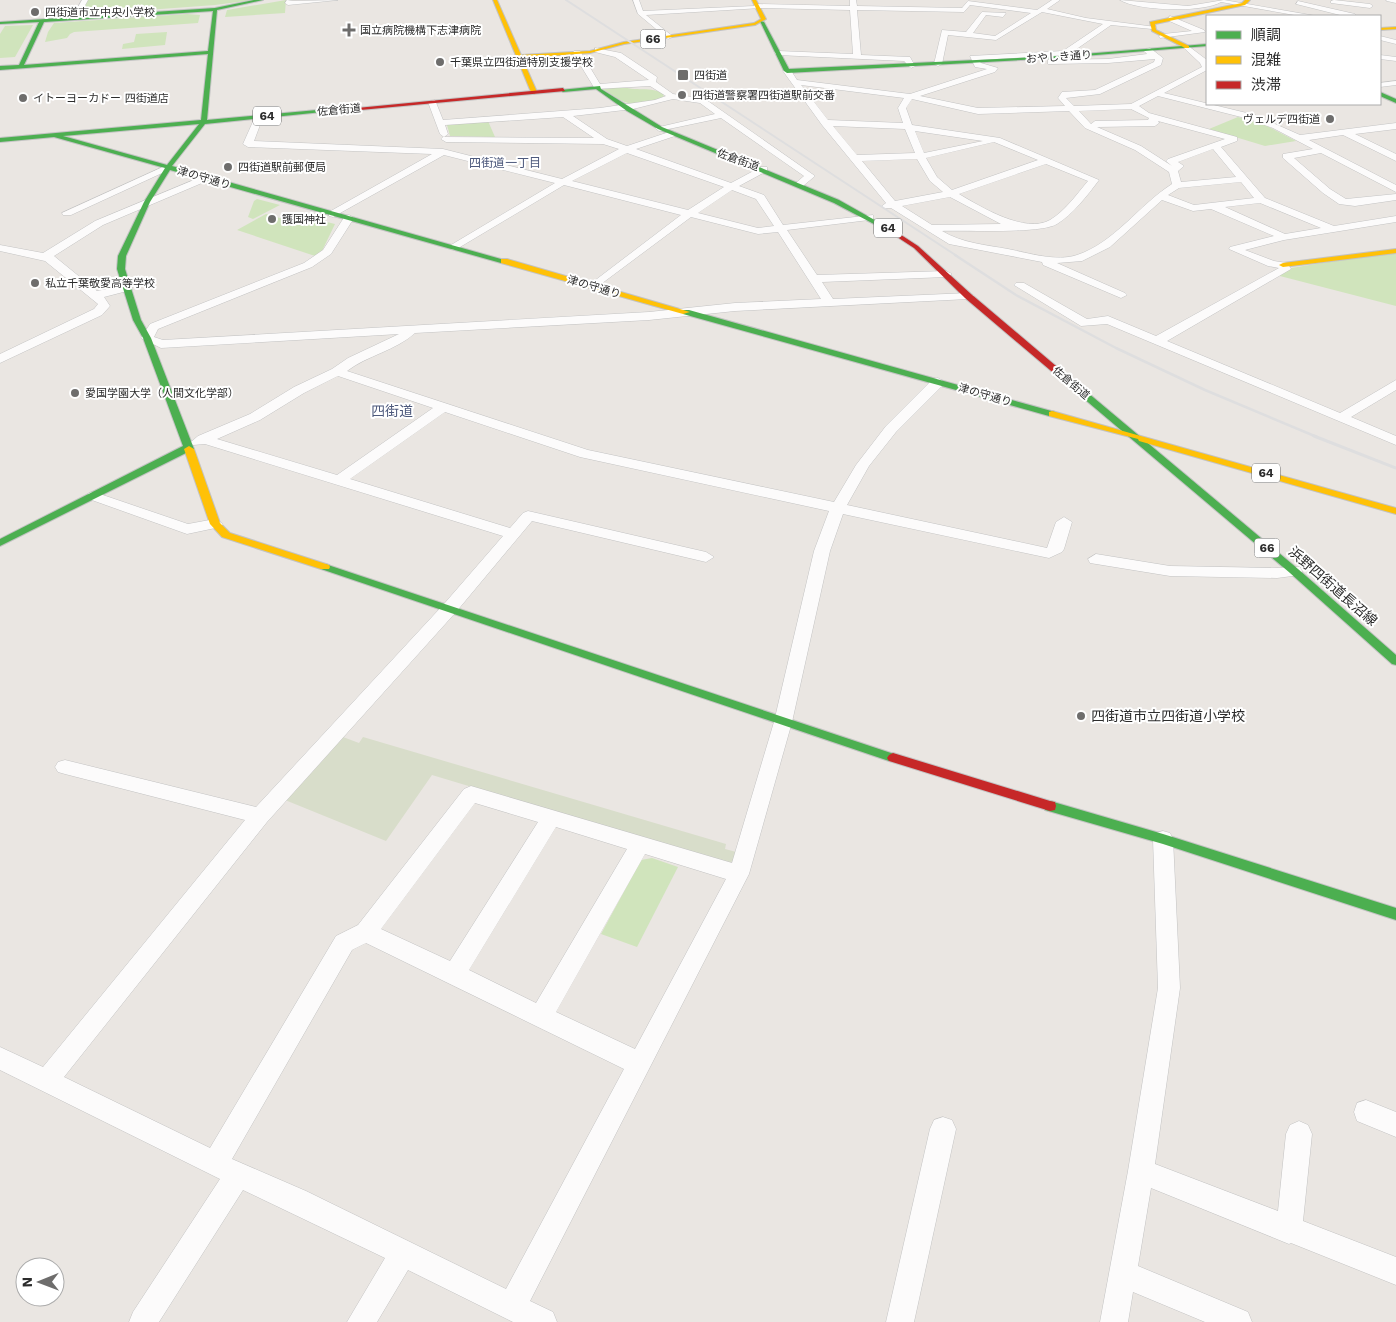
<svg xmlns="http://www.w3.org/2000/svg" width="1396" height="1322" viewBox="0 0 1396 1322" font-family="'Work Sans','Noto Sans JP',sans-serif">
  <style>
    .green { fill: #d0e4bc }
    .cemetery { fill: #d8ddca }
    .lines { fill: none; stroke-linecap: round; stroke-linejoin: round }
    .street-casing { stroke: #c3c3c3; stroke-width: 1 }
    .fast-casing { stroke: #c3c3c3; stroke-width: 2 }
    .slow-casing { stroke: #c3c3c3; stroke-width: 2 }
    .jam-casing { stroke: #c3c3c3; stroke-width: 2 }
    .street { fill: #fcfbfb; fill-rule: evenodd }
    .fast { fill: #4caf50; fill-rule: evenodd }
    .slow { fill: #ffc107; fill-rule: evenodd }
    .jam { fill: #c62828; fill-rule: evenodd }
    .rail-far2 { stroke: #dededf; stroke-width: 2 }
    .rail-far1 { stroke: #dededf; stroke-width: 2.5 }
    .rail { stroke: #dededf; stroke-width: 3 }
    .poi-dot { fill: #6e6d6c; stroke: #fff; stroke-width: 2 }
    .labels { text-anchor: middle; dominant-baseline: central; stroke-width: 4; stroke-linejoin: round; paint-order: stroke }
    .far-poi-label { font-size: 11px; fill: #2c2c2c; stroke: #fff; text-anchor: start }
    .far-street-label { font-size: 11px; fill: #2c2c2c; stroke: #fff }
    .shield { fill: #fff; stroke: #6b6b6b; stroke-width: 1 }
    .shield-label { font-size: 12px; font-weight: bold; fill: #2c2c2c }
    .far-neighbourhood-label { font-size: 12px; fill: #4d597c; stroke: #fff }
    .far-quarter-label { font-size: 14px; fill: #4d597c; stroke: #fff }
    .street-label { font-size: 14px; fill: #2c2c2c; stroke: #fff }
    .poi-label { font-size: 14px; fill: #2c2c2c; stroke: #fff; text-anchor: start }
  </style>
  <rect width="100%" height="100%" fill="#eae6e2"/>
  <g class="green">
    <polygon points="88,0 253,0 215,5 79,15"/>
    <polygon points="286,0 285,13 225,17 227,10"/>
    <polygon points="187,14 200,15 198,23 74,32 70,34 67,38 45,42 48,32 54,23"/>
    <polygon points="33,25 15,57 0,58 0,34 5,26"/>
    <polygon points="167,32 165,45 122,49 123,44 134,42 136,34"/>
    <path d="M 621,86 C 634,92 652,86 664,94 L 663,98 C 631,106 631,108 603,89 Z"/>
    <polygon points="1238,117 1267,126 1296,141 1265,146 1209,129"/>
    <polygon points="488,121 495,137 450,136 447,125"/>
    <polygon points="257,199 280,205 253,219 248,217 254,201"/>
    <polygon points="266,214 304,225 315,219 335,224 322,251 315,256 237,230"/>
    <polygon points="1396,251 1396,306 1276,275 1285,269"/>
    <polygon points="652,858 678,867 637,947 601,934 641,860"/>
  </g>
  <polygon class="cemetery" points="343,737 359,743 363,737 726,844 725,849 740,853 736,859 728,864 432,775 386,841 285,800"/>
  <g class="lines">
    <g class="street-casing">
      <g id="street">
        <polygon points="82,0 88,0 77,20 71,20"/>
        <polygon points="287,0 293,1 338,0 288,5 285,3"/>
        <path d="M 633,0 L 639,0 L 643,11 L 754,6 L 757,4 L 850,6 L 850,0 L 856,0 L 857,6 L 962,8 L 968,1 L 1037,10 L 1052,0 L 1060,0 L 1047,9 L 1086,18 L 1156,27 L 1152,29 L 1111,25 L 1068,55 L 978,60 L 981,63 L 998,68 L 995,72 L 920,96 L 978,108 L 1065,106 L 1058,98 L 1062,92 L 1095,90 L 1154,62 L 1155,59 L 1108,63 L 1051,64 L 1048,64 L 1048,60 L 1108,59 L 1147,54 L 1143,50 L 1150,48 L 1163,58 L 1161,65 L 1100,94 L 1066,98 L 1074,106 L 1131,104 L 1202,67 L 1200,63 L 1183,47 L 1187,45 L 1207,60 L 1207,70 L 1164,93 L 1255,115 L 1300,135 L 1396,123 L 1396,129 L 1355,134 L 1396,154 L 1396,161 L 1343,135 L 1309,140 L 1396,185 L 1396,192 L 1321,153 L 1294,158 L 1330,189 L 1346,199 L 1396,194 L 1396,200 L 1355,206 L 1339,204 L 1323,193 L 1283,158 L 1283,154 L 1313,149 L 1273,128 L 1249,119 L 1158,96 L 1139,106 L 1149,113 L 1237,137 L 1237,141 L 1221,147 L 1265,198 L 1334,226 L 1396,216 L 1396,222 L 1284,240 L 1245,250 L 1274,261 L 1287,263 L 1291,269 L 1167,341 L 1340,413 L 1396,380 L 1396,390 L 1351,417 L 1396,436 L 1396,445 L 1107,324 L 1081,326 L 1014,285 L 1016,283 L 1024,283 L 1087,319 L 1108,316 L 1156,336 L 1279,268 L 1268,266 L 1229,249 L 1230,247 L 1274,236 L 1211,209 L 1193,211 L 1162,200 L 1110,247 L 1082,261 L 1057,263 L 1125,293 L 1127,295 L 1121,298 L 1043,265 L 1042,262 L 949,244 L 891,208 L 883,208 L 882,206 L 886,203 L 822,125 L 783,71 L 790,69 L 797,80 L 910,94 L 987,69 L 975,67 L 970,56 L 1063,51 L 1103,24 L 1042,12 L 996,40 L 948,35 L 942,64 L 938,66 L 934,64 L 942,30 L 966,32 L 982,12 L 1006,13 L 1003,17 L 986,15 L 973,33 L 995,36 L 1031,13 L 970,5 L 964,12 L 857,10 L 861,55 L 910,57 L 915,66 L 911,68 L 904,61 L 778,55 L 774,53 L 778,51 L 853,54 L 850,10 L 761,8 L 646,15 L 671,35 L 672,37 L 668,39 L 638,14 ZM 801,85 L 904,98 L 898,108 L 903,123 L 828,120 ZM 912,99 L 978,114 L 1069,111 L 1085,128 L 1135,150 L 1169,172 L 1172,184 C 1139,205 1114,243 1077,255 C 1056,262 1029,253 1008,249 C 986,245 962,243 942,231 C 965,230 1041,234 1057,224 C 1073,214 1087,196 1099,180 L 1000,138 L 912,125 L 906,108 ZM 1131,109 L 1149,118 L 1148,120 L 1095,121 L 1091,124 L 1079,111 ZM 1158,121 L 1225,139 L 1168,159 L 1166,161 L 1172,166 L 1141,146 L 1097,127 L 1155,126 L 1159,123 ZM 833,126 L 905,129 L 915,153 L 857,155 ZM 915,131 L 983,141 L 924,153 ZM 994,142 L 1038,160 L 952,190 L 937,177 L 926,158 ZM 1213,149 L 1236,177 L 1181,182 L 1178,171 L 1184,166 L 1178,162 ZM 917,159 L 930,181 L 943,192 L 895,201 L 862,161 ZM 1046,164 L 1088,181 C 1077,194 1065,211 1050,220 C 1025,234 981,207 959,194 ZM 1241,182 L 1254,198 L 1194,205 L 1168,195 L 1179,188 ZM 950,197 L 1001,224 L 932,225 L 902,206 ZM 1260,203 L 1321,228 L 1285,234 L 1225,207 Z"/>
        <path d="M 1120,0 L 1188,6 L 1224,0 L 1316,16 L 1300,16 L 1221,2 C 1203,13 1137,11 1120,0 Z"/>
        <polygon points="1334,0 1370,4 1373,6 1370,8 1331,3 1331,1"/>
        <polygon points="1386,0 1396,0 1396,3 1387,1"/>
        <polygon points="1298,1 1355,14 1356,16 1344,16 1296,4"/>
        <polygon points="1170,16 1204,30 1205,32 1160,38 1159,36 1163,34 1192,31 1167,20"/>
        <polygon points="1380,36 1396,40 1396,44 1380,40"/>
        <path d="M 595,48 L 621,53 L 657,77 L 656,82 L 673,94 L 705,99 L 815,176 L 803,186 L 797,186 L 797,182 L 804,176 L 721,118 L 659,131 L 655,128 L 715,114 L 700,103 L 673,99 L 633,109 L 573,116 L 607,139 L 627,146 L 669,132 L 675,132 L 675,136 L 636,149 L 731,183 L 761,167 L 767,167 L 767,171 L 739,186 L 764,195 L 783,225 L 873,215 L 873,219 L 869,220 L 787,230 L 817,275 L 946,271 L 952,274 L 946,277 L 822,282 L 833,299 L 968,293 L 974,296 L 968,299 L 735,311 L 649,320 L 415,333 C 395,351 368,355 347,371 L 588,450 L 834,502 L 856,465 L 886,426 L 933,379 L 938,378 L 944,382 L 943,385 L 896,432 L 869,466 L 847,505 L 1047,548 L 1056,522 L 1064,517 L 1072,522 L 1064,549 L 1062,552 L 1049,558 L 843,514 L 830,551 L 792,722 L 749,874 L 530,1301 L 553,1312 L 557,1322 L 513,1322 L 408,1270 L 377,1322 L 347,1322 L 385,1258 L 243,1190 L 159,1322 L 129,1322 L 133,1312 L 220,1179 L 0,1070 L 0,1047 L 43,1067 L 245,820 L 65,774 L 58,772 L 55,767 L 58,762 L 65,760 L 256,807 L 444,604 L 503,536 L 205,444 L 193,445 L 191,442 L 198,436 L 250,414 L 294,387 L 332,369 L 348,358 L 399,334 L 161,348 L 141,338 L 150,324 L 304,263 L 323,250 L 345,216 L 349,215 L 354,218 L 331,254 L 312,267 L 158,329 L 154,337 L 163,340 L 649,312 L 735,303 L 821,299 L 778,232 L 758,234 L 691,217 L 593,290 L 587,287 L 589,285 L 681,215 L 564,185 L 455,250 L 451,249 L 451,245 L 555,183 L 444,155 L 333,217 L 329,216 L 329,212 L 432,154 L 248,147 L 243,144 L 255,117 L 259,114 L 263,117 L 254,141 L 443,149 L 562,179 L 619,149 L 603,144 L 446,142 L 441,139 L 443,137 L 594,138 L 563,117 L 445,125 L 448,134 L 444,137 L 440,134 L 428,102 L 435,100 L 443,120 L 600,108 L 655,100 L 666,96 L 650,86 L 595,89 L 573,53 L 574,51 L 580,51 L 600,84 L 649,80 L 615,57 L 595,52 ZM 627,153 L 724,187 L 688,210 L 572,181 ZM 732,190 L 756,199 L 774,226 L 758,228 L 698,213 ZM 338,376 L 433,408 L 337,475 L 217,439 L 260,420 L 304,393 ZM 445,412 L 580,457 L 829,511 L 814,551 L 774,722 L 732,863 L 471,786 L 464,789 L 358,925 L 336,936 L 210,1148 L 64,1077 L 267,822 L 456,612 L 532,521 L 706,562 L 714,557 L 706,552 L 528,511 L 523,513 L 510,528 L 350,479 ZM 475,803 L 538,822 L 450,961 L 381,929 ZM 556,827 L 627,849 L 536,1003 L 469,970 ZM 645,854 L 726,879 L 635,1049 L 556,1012 ZM 366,943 L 624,1069 L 506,1289 L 306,1191 L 232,1159 L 352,950 Z"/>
        <polygon points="1380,55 1396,57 1396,61 1380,59"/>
        <polygon points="1396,81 1396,85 1380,87 1380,83"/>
        <polygon points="165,166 173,168 71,215 63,215 62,213"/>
        <polygon points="206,175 211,178 209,180 103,225 54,256 97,291 127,285 133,288 131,290 104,297 110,306 102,315 0,363 0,354 94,309 98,304 45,261 0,251 0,245 43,253 95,221"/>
        <polygon points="94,492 188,524 215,519 223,524 220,527 187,534 89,499 87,496 89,493"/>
        <polygon points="1096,554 1170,566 1277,568 1300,567 1302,571 1300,575 1277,578 1170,576 1090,563 1088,559"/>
        <polygon points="1163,831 1170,833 1173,839 1180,988 1155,1164 1278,1211 1286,1134 1290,1125 1299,1121 1308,1125 1312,1134 1303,1221 1396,1257 1396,1285 1291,1243 1289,1244 1151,1188 1138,1266 1248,1312 1252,1322 1205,1322 1133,1292 1128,1322 1100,1322 1128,1171 1158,988 1153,839 1156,833"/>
        <polygon points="1366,1100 1396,1112 1396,1137 1357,1121 1354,1112 1357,1103"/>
        <polygon points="943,1117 952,1120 956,1129 914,1322 886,1322 930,1129 934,1120"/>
      </g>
    </g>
    <g class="fast-casing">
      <g id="fast">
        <path d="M 254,0 L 263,0 L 217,10 L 207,120 L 339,108 L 342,110 L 205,124 L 172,166 L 508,261 L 501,263 L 170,170 L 150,202 L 126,256 L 125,269 L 141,320 L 151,338 L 194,449 L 0,546 L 0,539 L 183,446 L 143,338 L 133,320 L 117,269 L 118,256 L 144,202 L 165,168 L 54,137 L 0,142 L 0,138 L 201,120 L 208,54 L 0,70 L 0,66 L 19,65 L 39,22 L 0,24 L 0,22 L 215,8 ZM 213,11 L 208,51 L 24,65 L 44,22 ZM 199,124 L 167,165 L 63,136 Z"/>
        <polygon points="760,21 764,22 789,69 1059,56 1207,44 1207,46 1059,58 787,73 784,71"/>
        <polygon points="600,86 601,89 662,127 839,200 896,232 891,233 834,203 658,129 627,111 596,89 563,92 560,90"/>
        <polygon points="1380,92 1396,99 1396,103 1380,96"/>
        <polygon points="683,310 689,310 1055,412 1056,414 1055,416 1049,416 683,314"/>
        <polygon points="1063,377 1069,377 1298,569 1396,655 1396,665 1392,664 1290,573 1063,381"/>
        <polygon points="325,564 897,755 899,758 897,761 889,761 321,569 320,567"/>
        <polygon points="1050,801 1163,834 1396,908 1396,920 1163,844 1045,810 1044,806 1045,802"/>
      </g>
    </g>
    <g class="slow-casing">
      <g id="slow">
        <polygon points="493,0 497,0 521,55 590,51 624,42 754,23 761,19 752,0 756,0 766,19 755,25 624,44 590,53 522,58 537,92 534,94 531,92"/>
        <polygon points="1245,0 1250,0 1245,5 1155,24 1156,30 1189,46 1189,48 1185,48 1152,31 1150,22 1242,3"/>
        <polygon points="1396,27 1396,29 1380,30 1380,28"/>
        <polygon points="1396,249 1396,253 1283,267 1279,265 1283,263"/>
        <polygon points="501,259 507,259 690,312 683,314 501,263"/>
        <polygon points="1052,411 1396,508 1396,514 1139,441 1138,439 1049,416 1049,412"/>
        <polygon points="189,446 194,449 220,523 230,533 329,565 330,567 329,569 321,569 222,537 210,524 184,449"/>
      </g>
    </g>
    <g class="jam-casing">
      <g id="jam">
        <polygon points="563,88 565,91 339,112 336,110"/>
        <polygon points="891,231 895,231 918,246 971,294 1069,377 1069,381 1063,381 965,298 914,248 891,233"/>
        <polygon points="893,753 1050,801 1055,802 1056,806 1055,810 1050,811 889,761 887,758 889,755"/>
      </g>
    </g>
    <use href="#street" class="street"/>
    <use href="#fast" class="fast"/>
    <use href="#slow" class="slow"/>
    <use href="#jam" class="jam"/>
    <polyline class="rail-far2" points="566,0 957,256"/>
    <polyline class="rail-far1" points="955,255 1016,295 1116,348 1205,390 1317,437"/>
    <polyline class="rail" points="1314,436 1396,468"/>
  </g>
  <g class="poi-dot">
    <circle cx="35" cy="12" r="5"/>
    <path d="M346.5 22.5h5v5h5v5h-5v5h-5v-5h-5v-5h5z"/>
    <circle cx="440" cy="62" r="5"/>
    <rect x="677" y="69" width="12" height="12" rx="2.5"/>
    <circle cx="682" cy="95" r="5"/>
    <circle cx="23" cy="98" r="5"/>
    <circle cx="1330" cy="119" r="5"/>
    <circle cx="228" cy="167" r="5"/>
    <circle cx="272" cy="219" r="5"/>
    <circle cx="35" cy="283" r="5"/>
    <circle cx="75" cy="393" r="5"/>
    <circle cx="1081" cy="716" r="5"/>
  </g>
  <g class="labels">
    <g class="far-poi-label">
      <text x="45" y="12">四街道市立中央小学校</text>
      <text x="360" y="30">国立病院機構下志津病院</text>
      <text x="450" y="62">千葉県立四街道特別支援学校</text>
      <text x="694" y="75">四街道</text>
      <text x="692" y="95">四街道警察署四街道駅前交番</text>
      <text x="33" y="98">イトーヨーカドー 四街道店</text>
      <text x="1320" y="119" text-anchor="end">ヴェルデ四街道</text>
      <text x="238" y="167">四街道駅前郵便局</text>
      <text x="282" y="219">護国神社</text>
      <text x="45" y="283">私立千葉敬愛高等学校</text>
      <text x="85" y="393">愛国学園大学（人間文化学部）</text>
    </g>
    <g class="far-street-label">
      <text transform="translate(1059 57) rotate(-4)">おやしき通り</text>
      <text transform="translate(339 110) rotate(-5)">佐倉街道</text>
      <text transform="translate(738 160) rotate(20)">佐倉街道</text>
      <text transform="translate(204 178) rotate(16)">津の守通り</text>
      <text transform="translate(594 287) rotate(16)">津の守通り</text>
      <text transform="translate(1071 383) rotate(40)">佐倉街道</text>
      <text transform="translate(985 395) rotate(16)">津の守通り</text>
    </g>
    <g class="shield">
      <rect x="640.5" y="29.5" width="25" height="19" rx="4"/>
      <rect x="253" y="106.5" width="28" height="19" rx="4"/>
      <rect x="874" y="218.5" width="28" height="19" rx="4"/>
      <rect x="1252" y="463.5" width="28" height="19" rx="4"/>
      <rect x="1254.5" y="538.5" width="25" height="19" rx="4"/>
    </g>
    <g class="shield-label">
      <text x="653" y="39">66</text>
      <text x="267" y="116">64</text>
      <text x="888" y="228">64</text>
      <text x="1266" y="473">64</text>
      <text x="1267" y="548">66</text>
    </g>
    <g class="far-neighbourhood-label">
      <text x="505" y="163">四街道一丁目</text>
    </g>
    <g class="far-quarter-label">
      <text x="392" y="411">四街道</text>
    </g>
    <g class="street-label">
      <text transform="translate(1333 586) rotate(41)">浜野四街道長沼線</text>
    </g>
    <g class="poi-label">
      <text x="1091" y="716">四街道市立四街道小学校</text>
    </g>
  </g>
  <rect x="1206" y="15" width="175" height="90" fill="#ffffff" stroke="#ababab"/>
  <rect x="1216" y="31" width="25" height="8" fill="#4caf50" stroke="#ababab"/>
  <text x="1251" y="40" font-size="15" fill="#2c2c2c">順調</text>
  <rect x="1216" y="56" width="25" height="8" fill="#ffc107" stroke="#ababab"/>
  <text x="1251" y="65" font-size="15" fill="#2c2c2c">混雑</text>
  <rect x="1216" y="81" width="25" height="8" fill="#c62828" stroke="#ababab"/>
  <text x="1251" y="90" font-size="15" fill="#2c2c2c">渋滞</text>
  <g transform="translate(40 1282) rotate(269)"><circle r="24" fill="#ffffff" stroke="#ababab"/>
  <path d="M0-4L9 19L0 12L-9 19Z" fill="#6e6d6c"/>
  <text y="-8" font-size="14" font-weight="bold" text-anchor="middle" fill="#2c2c2c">N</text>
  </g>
</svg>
